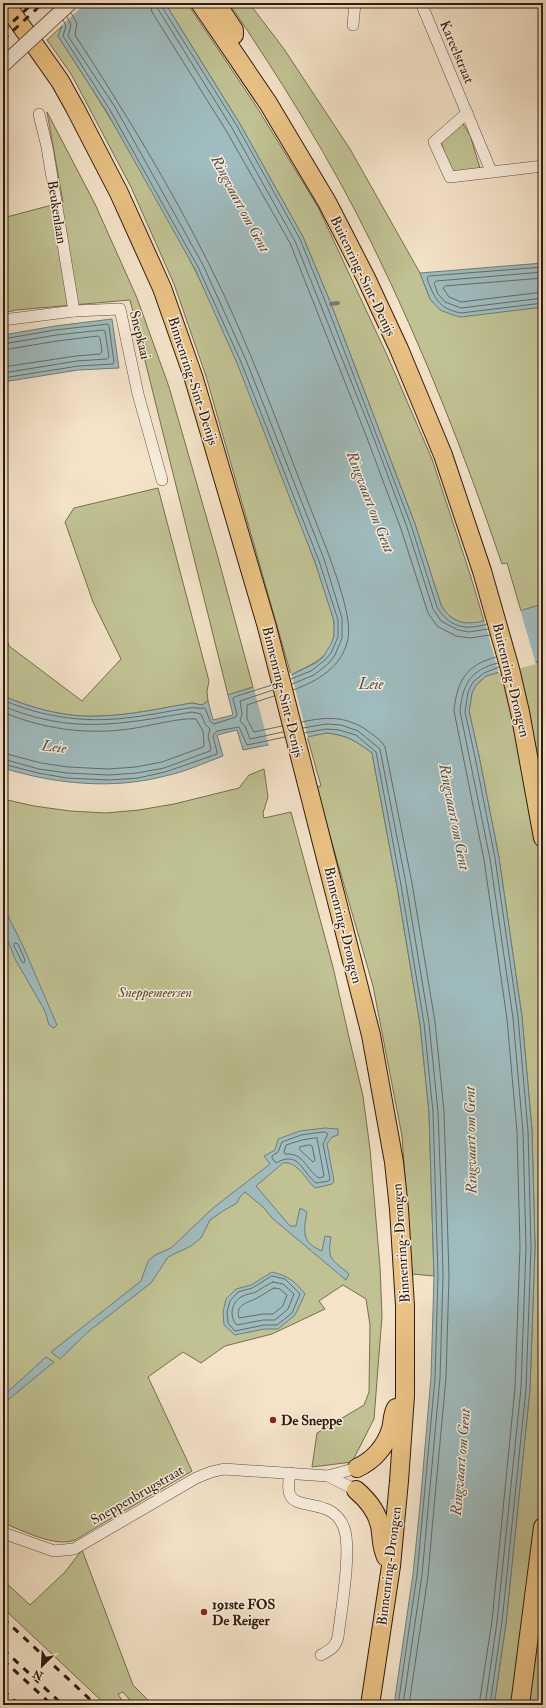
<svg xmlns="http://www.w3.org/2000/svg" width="546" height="1708" viewBox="0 0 546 1708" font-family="'IM FELL Double Pica',serif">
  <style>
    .green { fill: #c0c293; stroke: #776e50 }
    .water { fill: #9fbcbf; stroke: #727c78 }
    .pier { fill: #f4e3c9 }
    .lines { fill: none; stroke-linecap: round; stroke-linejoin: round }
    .shore { stroke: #666c66; stroke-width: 1 }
    .stream { stroke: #727c78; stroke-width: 4 }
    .minor-casing { stroke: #604d3d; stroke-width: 12 }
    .trunk-casing { stroke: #2e1b0e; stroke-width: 20 }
    .minor { stroke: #f8eddc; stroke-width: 11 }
    .trunk { stroke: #eac284; stroke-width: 18 }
    .rail { stroke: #2e1b0e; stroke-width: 3; stroke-dasharray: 7 7; stroke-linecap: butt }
    .tertiary-bridge-casing { stroke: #604d3d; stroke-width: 16; stroke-linecap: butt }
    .tertiary-bridge { stroke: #f8eddc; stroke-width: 14 }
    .poi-dot { fill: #8f2418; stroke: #f8eddc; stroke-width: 1.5 }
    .labels { text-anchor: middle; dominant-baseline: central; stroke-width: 3; stroke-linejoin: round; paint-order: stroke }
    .street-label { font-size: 14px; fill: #2e1b0e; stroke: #f8eddc }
    .park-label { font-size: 14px; font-style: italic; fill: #5a4d36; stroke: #f8eddc }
    .poi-label { font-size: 14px; font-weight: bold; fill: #2e1b0e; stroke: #f8eddc; text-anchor: start }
    .water-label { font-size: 15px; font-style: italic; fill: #56534c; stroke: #f8eddc }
  </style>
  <rect width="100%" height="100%" fill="#f4e3c9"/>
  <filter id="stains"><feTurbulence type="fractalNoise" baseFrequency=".005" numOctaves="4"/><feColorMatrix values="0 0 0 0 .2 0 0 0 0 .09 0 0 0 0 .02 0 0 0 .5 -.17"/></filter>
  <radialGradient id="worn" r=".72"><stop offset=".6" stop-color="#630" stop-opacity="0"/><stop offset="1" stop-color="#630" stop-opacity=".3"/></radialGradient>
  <g class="green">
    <path d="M 165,3 L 187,3 L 258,109 L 318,207 L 387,355 L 432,459 L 470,574 L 484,621 C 465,627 450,621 441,605 L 415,524 L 331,304 L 303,237 L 240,124 Z"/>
    <path d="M 229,3 L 249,3 L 284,49 L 350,149 L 420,273 L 430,299 L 440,309 L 523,309 L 543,307 L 543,604 L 521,611 L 507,563 L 502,564 C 465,455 423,348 372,244 C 331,160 281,80 229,3 Z"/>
    <path d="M 62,26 L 58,36 C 107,111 154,188 194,268 C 234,346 263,429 295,510 C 306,537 316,564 325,592 C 329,606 336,620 334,635 C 331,659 309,665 291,675 L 206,376 L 174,284 L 131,187 L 86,102 L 71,74 L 47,40 Z"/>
    <polygon points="47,112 95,204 137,298 169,387 217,554 253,687 228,695 130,300 16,310 3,313 3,218 63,202"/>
    <polygon points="462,122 470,135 480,168 451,172 441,142"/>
    <path d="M 158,488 L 209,681 L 207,691 L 208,701 L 202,705 L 192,703 C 162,708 132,715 101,716 C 68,718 34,709 3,696 L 3,626 L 9,646 L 82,701 L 121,659 L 93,602 L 65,522 L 74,508 Z"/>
    <polygon points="543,660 543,1705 494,1705 506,1623 530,1389 535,1247 532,1131 522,1017 499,858 479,756 469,711 472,693 476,685 486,676"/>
    <path d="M 327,733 C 347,735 356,741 372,753 L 397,886 L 420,1024 L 429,1112 L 434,1276 L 412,1274 L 402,1136 L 373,986 L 316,787 L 321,786 L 307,736 Z"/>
    <path d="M 264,769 L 268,797 L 263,813 L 264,818 L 291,812 L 333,967 L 348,1033 L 363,1096 L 370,1149 L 380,1267 L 382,1316 L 374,1419 L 352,1462 L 312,1467 L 317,1433 L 364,1405 L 369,1392 L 370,1325 L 366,1299 L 343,1285 L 319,1301 L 325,1309 L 272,1334 L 225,1346 L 201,1363 L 183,1352 L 148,1377 L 192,1471 L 75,1540 C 55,1548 22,1530 3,1523 L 3,799 L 34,806 L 70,811 L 106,813 L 139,810 L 174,804 L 239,788 L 249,775 Z"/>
    <polygon points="82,1550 133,1685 153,1705 134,1705 123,1692 118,1694 125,1705 106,1705 3,1608 3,1580 30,1605 65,1572"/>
  </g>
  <g class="water">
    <path d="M 46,3 L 165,3 L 240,124 L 303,237 L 331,304 L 415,524 L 441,605 C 456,631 477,623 501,616 C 515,612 529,608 543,604 L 543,660 L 486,676 L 476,685 L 472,693 L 469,711 L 479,756 L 499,858 L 522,1017 L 532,1131 L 535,1247 L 530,1389 L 506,1623 L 494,1705 L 394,1705 L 413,1574 L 420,1506 L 431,1377 L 434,1276 L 429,1112 L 420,1024 L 397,886 L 372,753 C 356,741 347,735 327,733 L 243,750 L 237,730 L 217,735 L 223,756 C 204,763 185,772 165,776 C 112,790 55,784 3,768 L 3,696 C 34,709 68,718 101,716 C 132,715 162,708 192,703 L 202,705 L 208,701 L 213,720 L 233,715 L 228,695 L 291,675 L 316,663 L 323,657 L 331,644 L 334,636 L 334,621 L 315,562 L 237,363 L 195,269 L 107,112 L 58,36 L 62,26 Z"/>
    <polygon points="543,263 543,307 461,317 453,315 440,310 430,299 420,273"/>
    <polygon points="112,319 119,368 78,370 3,382 3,335 55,326"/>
    <polygon points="3,906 23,946 57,1025 54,1028 49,1025 45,1011 15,959 3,928"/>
    <path d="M 325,1128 L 338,1129 L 338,1135 L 332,1137 L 327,1144 L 334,1181 L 332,1184 L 315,1188 C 305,1179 298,1161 283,1163 L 256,1186 L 290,1226 L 296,1226 L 300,1208 L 307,1212 C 304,1230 300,1242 322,1251 L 325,1236 L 331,1237 C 327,1261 332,1259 349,1274 L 346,1280 L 272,1218 L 263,1207 L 245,1192 L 240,1197 L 237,1203 L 223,1211 L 210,1220 L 201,1238 L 191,1246 L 168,1257 L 151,1283 L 89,1331 L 60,1359 L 51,1352 L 141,1281 L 148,1261 L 155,1255 L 171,1248 L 213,1208 L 270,1164 L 264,1156 L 275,1150 L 278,1139 L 300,1131 Z"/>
    <path d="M 272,1272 C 288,1276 294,1280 305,1294 L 295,1315 L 278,1329 L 264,1329 L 235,1335 L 224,1325 L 223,1312 L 226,1299 L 236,1289 L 251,1285 Z"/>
    <polygon points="46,1357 54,1362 3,1404 3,1396"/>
  </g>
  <g class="pier">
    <polygon points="44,3 86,3 59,28 60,26"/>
    <polygon points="520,609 536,664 499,674 484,619"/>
    <polygon points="291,673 308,738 269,746 253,685"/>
  </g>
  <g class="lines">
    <g class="shore">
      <polyline points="150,3 152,12 227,132 290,243 367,438 401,529 428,613 437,626 456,636 470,638 490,635"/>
      <polyline points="156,3 158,9 232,128 295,241 373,436 407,527 433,609 441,621 458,630 469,632 488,629"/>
      <path d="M 161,3 L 162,7 L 237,126 L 300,239 L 327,306 L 411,525 L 437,607 C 449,627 465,631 487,624"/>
      <path d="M 71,13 L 77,23 L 75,35 C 123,109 169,184 208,262 C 248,341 278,425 310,507 C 321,536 354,611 348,639 C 342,667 318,681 293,690"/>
      <polyline points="67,17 71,25 68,36 115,107 203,265 246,360 324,559 342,618 342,638 335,655 329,663 314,675 292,684"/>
      <polyline points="63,20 66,26 63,36 110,110 198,267 241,362 319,561 338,620 338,637 331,653 325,660 311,671 291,679"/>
      <path d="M 543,267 L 429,276 L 427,278 C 434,298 439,309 461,313 L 543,303"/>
      <polyline points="543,272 436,281 434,283 438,294 445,302 461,308 543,298"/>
      <polyline points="543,278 445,286 443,288 449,297 461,302 543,292"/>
      <polyline points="3,339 55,330 108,324 109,326 114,362 113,364 78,366 3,378"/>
      <polyline points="3,344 56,335 103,330 105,331 109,357 107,359 77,361 3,373"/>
      <polyline points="3,350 57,341 98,336 100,338 102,352 100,354 76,356 3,367"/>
      <polyline points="273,690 240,701 242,714 240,721 245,726 250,739 283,732"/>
      <polyline points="274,696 247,705 247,719 254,732 282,726"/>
      <path d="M 3,700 C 42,717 84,723 126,718 C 147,716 168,711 189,708 C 195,707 199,709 205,708 L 210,721 L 214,724 L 236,717 L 237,714 L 233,699 L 234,697 L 272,685"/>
      <path d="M 3,706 C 72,735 122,724 192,712 L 201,714 L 205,724 L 210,729 L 208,736 L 211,749 L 210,751 L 164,768 L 137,773 L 109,775 L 67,773 L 39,769 L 3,759"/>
      <path d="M 3,712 C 42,729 87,735 129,729 C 146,727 181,717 196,719 L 203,731 L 204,745 L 203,747 L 162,762 L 136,767 L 108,769 L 68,767 L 41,763 L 3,753"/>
      <path d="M 302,722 C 329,716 349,716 372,734 C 377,738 382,741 385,747 L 412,883 L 435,1022 L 444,1111 L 449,1276 L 446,1378 L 434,1507 L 428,1576 L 409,1705"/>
      <polyline points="303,728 326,724 341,725 358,731 380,749 406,884 429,1023 438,1112 441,1193 443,1276 440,1378 422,1575 403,1705"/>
      <polyline points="304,733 326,729 339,730 356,735 376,752 401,885 424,1023 433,1112 438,1276 435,1378 417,1575 398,1705"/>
      <polyline points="3,764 38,773 67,778 109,780 138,778 165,772 217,754 217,752 213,736 217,731 239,727 247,745 285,737"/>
      <polygon points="15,943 18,944 25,960 24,963 22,962 14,946"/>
      <path d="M 325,1132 L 328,1134 L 323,1144 L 330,1179 L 329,1181 L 316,1183 C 301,1171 299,1150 276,1163 L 272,1158 L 272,1156 L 278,1152 L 282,1142 L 301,1135 Z"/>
      <path d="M 317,1138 L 324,1176 L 323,1177 L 319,1178 C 305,1169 305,1153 285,1154 L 284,1152 L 286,1145 L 302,1140 Z"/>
      <polygon points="310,1145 312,1146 315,1160 313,1162 299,1149 300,1147"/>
      <polygon points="272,1276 285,1279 300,1294 292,1313 277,1325 264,1325 235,1331 228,1323 227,1312 230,1301 238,1292 252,1288"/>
      <path d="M 273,1282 L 283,1284 L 294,1294 L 288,1309 L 275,1320 L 263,1320 L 237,1325 C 229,1317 231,1303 241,1297 C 245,1294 252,1294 256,1292 C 262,1288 267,1285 273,1282 Z"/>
      <path d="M 274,1288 L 280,1289 L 287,1295 L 283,1306 L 273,1314 L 263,1314 L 239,1318 C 235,1304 248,1303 257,1298 C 263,1295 268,1291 274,1288 Z"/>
      <path d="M 479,1705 L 492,1621 L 515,1388 L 520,1247 L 517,1132 L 507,1019 L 484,860 L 454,711 C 457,681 466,665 496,657"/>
      <path d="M 485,1705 L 497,1622 L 521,1388 L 526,1247 L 523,1132 L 513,1018 L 490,859 L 460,711 C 463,684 470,670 498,663"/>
      <polyline points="490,1705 502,1622 526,1389 531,1247 528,1131 518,1017 495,858 475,757 465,712 468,692 473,682 484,673 499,667"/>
    </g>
    <g class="stream">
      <polyline points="331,304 338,303"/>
      <polyline points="543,326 543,329"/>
    </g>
    <g class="minor-casing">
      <g id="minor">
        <polyline points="421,3 491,171"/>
        <polyline points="353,25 355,3"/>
        <polyline points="467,113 434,142 450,177 543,166"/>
        <polyline points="39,114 47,147 74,311"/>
        <polyline points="3,320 74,311 120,309 138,394 162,480"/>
        <path d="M 290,1473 C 289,1480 287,1488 290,1495 C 297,1511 333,1497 344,1528 C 352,1549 341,1612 338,1637 C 336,1647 330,1650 321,1655"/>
        <polyline points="328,1476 357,1468"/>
        <polyline points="3,1533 54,1551 74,1549 196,1478 211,1472 224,1469 328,1476 356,1490"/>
      </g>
    </g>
    <g class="trunk-casing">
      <g id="trunk">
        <polyline points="5,3 60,81 75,108 119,193 162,288 194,379 267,627 371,1035 394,1162 399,1209 405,1306 405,1396 399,1481 391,1566 370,1705"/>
        <polyline points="200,3 268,103 327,202 366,278 399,349 443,455 482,571 510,669 520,712 543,838"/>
        <polyline points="216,3 234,30 234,35"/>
        <path d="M 357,1468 C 374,1460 385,1448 391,1429 C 393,1422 392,1415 396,1408"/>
        <path d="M 356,1490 C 369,1501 380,1515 381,1533 C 382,1542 382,1548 386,1557"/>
        <polyline points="520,1705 543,1527"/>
      </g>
    </g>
    <use href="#minor" class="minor"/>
    <use href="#trunk" class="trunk"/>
    <g class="rail">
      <polyline points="3,31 33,3"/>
      <polyline points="3,40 43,3"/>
      <polyline points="3,1618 96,1705"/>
      <polyline points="3,1649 63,1705"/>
      <polyline points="3,1660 52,1705"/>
      <polyline points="3,1690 19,1705"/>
    </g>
    <g class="tertiary-bridge-casing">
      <polyline id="tertiary-bridge" points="3,65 70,3"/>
    </g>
    <use href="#tertiary-bridge" class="tertiary-bridge"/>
  </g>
  <g class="poi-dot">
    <circle cx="273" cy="1420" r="4"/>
    <circle cx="204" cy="1612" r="4"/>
  </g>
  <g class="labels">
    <g class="street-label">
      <text transform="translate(457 52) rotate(67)">Kareelstraat</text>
      <text transform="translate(57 212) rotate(81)">Beukenlaan</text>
      <text transform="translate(363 276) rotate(64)">Buitenring-Sint-Denijs</text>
      <text transform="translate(140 335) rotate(76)">Snepkaai</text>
      <text transform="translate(193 381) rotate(72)">Binnenring-Sint-Denijs</text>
      <text transform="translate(511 680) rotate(76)">Buitenring-Drongen</text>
      <text transform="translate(283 692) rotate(76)">Binnenring-Sint-Denijs</text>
      <text transform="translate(343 925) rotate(76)">Binnenring-Drongen</text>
      <text transform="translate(401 1243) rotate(-94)">Binnenring-Drongen</text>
      <text transform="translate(137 1495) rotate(-30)">Sneppenbrugstraat</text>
      <text transform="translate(389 1566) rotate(-83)">Binnenring-Drongen</text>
    </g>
    <g class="park-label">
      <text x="155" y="992">Sneppemeersen</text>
    </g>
    <g class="poi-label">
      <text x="281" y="1420">De Sneppe</text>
      <text x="212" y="1604">191ste FOS<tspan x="212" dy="16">De Reiger</tspan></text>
    </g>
    <g class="water-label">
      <text transform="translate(240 204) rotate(62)">Ringvaart om Gent</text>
      <text transform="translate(370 502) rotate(69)">Ringvaart om Gent</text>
      <text x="371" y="684">Leie</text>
      <text transform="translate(54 747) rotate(7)">Leie</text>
      <text transform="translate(454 817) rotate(79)">Ringvaart om Gent</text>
      <text transform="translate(471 1140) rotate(-91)">Ringvaart om Gent</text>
      <text transform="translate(461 1462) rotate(-85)">Ringvaart om Gent</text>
    </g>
  </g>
  <rect width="546" height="1708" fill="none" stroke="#f4e3c9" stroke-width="16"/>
  <rect x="4" y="4" width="538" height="1700" fill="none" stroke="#2e1b0e" stroke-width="2"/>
  <rect x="8" y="8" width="530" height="1692" fill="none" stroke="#2e1b0e"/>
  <g transform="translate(42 1666) rotate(204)" stroke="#f8eddc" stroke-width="3" paint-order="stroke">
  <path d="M0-3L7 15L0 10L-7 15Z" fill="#2e1b0e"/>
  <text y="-6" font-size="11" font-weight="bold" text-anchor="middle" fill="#2e1b0e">N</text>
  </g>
  <rect width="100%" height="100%" filter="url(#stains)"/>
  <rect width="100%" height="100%" fill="url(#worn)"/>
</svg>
